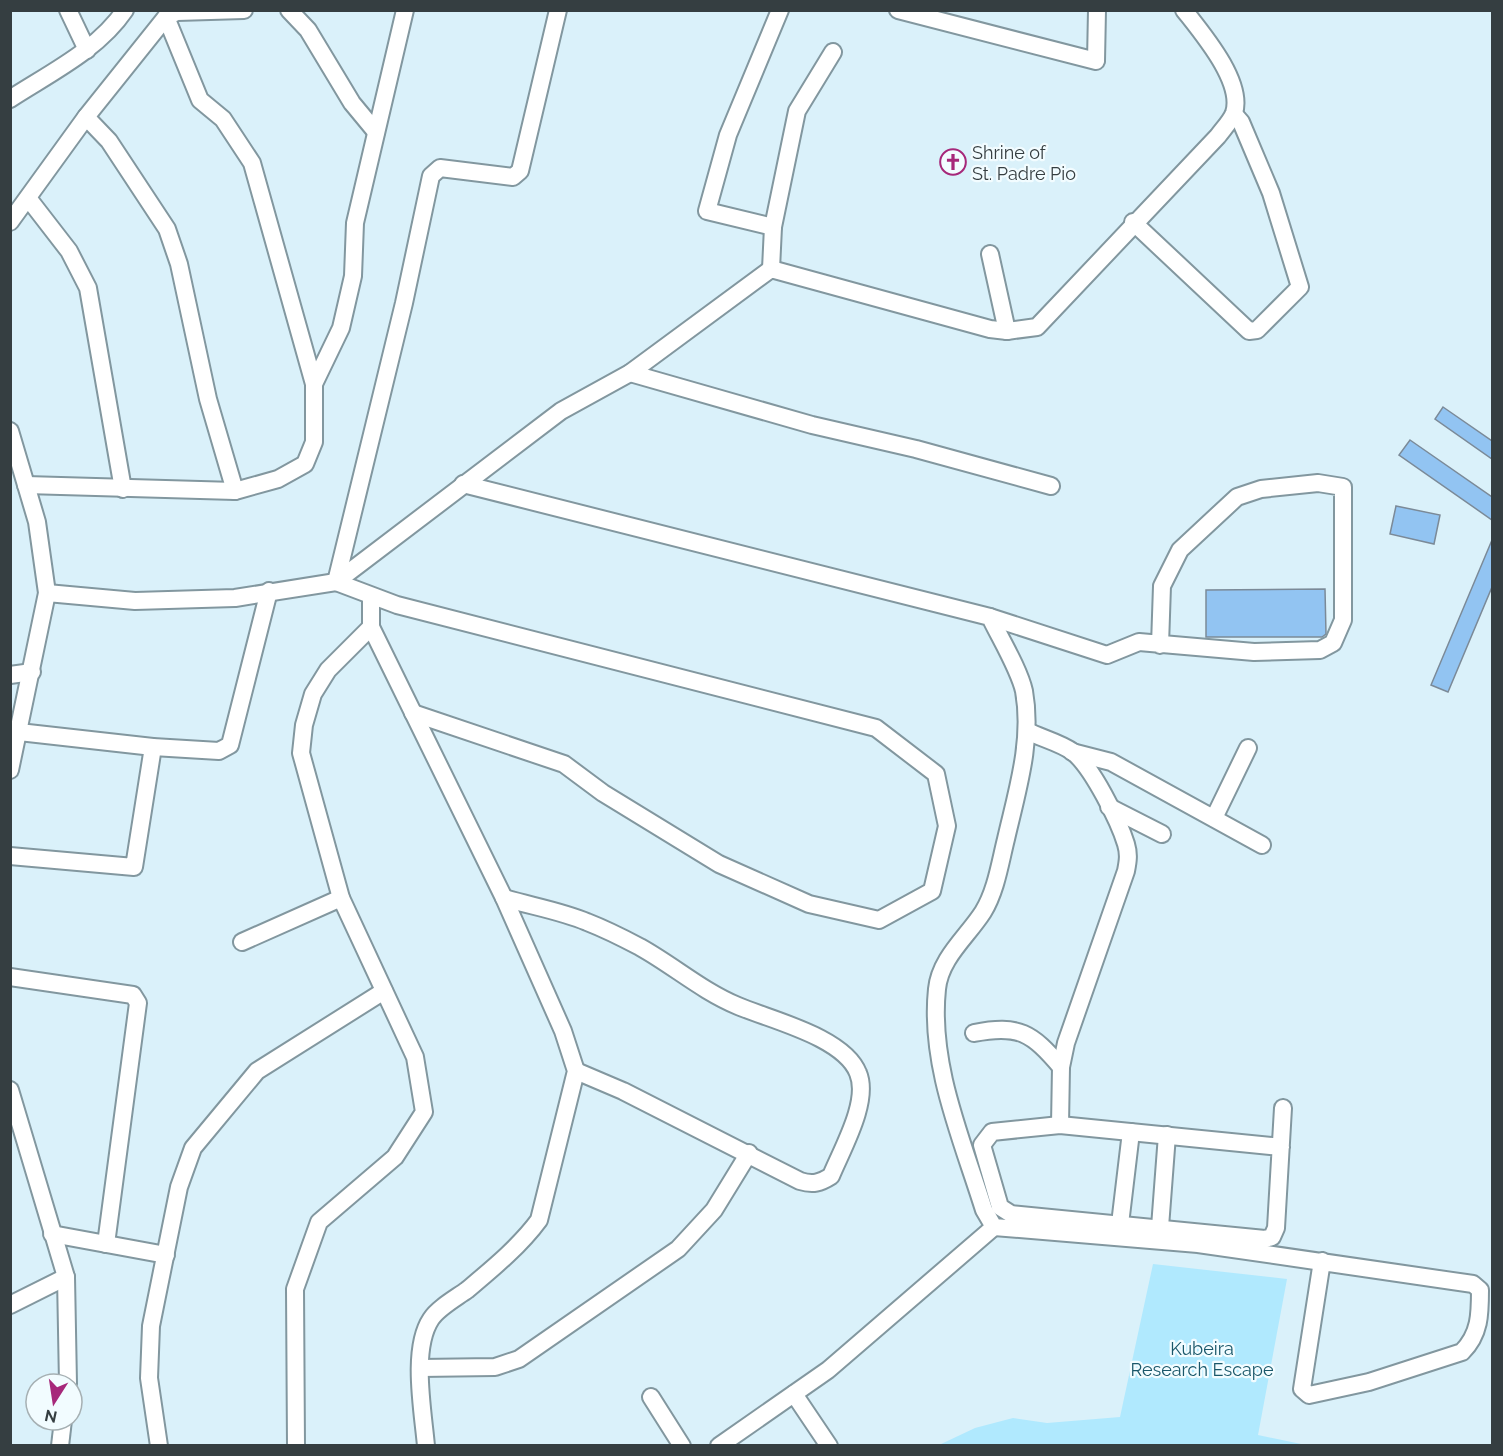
<svg xmlns="http://www.w3.org/2000/svg" width="1503" height="1456" viewBox="0 0 1503 1456" font-family="Raleway,sans-serif">
  <style>
    .green { fill: #b0e9fe }
    .building { fill: #92c4f2; stroke: #7b8a98; stroke-width: 1.5 }
    .lines { fill: none; stroke-linecap: round; stroke-linejoin: round }
    .minor-casing { stroke: #82979f; stroke-width: 20 }
    .minor { stroke: #fff; stroke-width: 16 }
    .labels { text-anchor: middle; dominant-baseline: central; stroke-width: 4.5; stroke-linejoin: round; paint-order: stroke }
    .poi-label { font-size: 18px; fill: #353e41; stroke: #f2fcff; text-anchor: start }
    .park-label { font-size: 18px; fill: #19576a; stroke: #f2fcff }
  </style>
  <rect width="100%" height="100%" fill="#daf1fa"/>
  <polygon class="green" points="1153,1264 1287,1279 1258,1435 1306,1445 939,1445 975,1428 1013,1418 1047,1423 1120,1417"/>
  <g class="building">
    <polygon points="1443,407 1492,441 1492,459 1435,419"/>
    <polygon points="1410,440 1492,497 1492,520 1399,455"/>
    <polygon points="1396,506 1440,515 1434,544 1390,534"/>
    <polygon points="1492,540 1492,587 1448,692 1431,685"/>
    <polygon points="1325,589 1326,634 1322,637 1206,637 1206,590"/>
  </g>
  <g class="lines">
    <g class="minor-casing">
      <g id="minor">
        <polyline points="68,10 87,50"/>
        <polyline points="289,10 308,30 352,103 376,132"/>
        <polyline points="898,10 1096,61 1097,10"/>
        <path d="M 10,99 C 50,73 98,50 125,10"/>
        <polyline points="86,117 109,141 167,229 179,264 208,399 235,491"/>
        <polyline points="28,198 69,251 88,288 123,489"/>
        <polyline points="10,222 86,117 166,17 177,12 244,10"/>
        <polyline points="1133,222 1249,331 1257,330 1300,287 1271,193 1241,122 1234,114"/>
        <polyline points="773,227 707,211 728,135 780,10"/>
        <polyline points="990,254 1007,331"/>
        <polyline points="771,269 773,227 797,111 833,52"/>
        <polyline points="630,373 812,425 916,449 1051,486"/>
        <polyline points="314,384 341,328 353,276 355,223 405,10"/>
        <polyline points="10,431 37,522 47,593 10,770"/>
        <path d="M 463,484 L 990,617 C 1000,638 1019,669 1024,691 C 1033,741 1017,791 1006,839 C 1000,863 996,891 983,912 C 967,937 940,958 937,989 C 929,1065 962,1139 984,1210 L 994,1227 L 1198,1244 L 1473,1284 L 1480,1290 C 1480,1314 1480,1334 1462,1352 L 1369,1382 L 1309,1395 L 1302,1389 L 1322,1261"/>
        <polyline points="26,485 235,491 278,479 305,464 314,442 314,384 252,163 223,119 200,100 166,17"/>
        <path d="M 47,593 L 135,601 L 235,598 L 336,582 L 561,411 L 630,373 L 771,269 L 990,329 L 1007,331 L 1037,327 L 1218,136 C 1223,129 1231,121 1234,113 C 1244,82 1202,33 1184,10"/>
        <path d="M 371,596 L 371,627 L 504,898 L 563,1031 L 576,1071 L 539,1220 C 520,1246 492,1269 467,1290 C 456,1298 438,1308 431,1319 C 411,1349 423,1411 426,1446"/>
        <polyline points="990,617 1107,655 1139,642 1254,652 1320,650 1333,643 1343,620 1343,487 1318,483 1261,489 1237,497 1180,550 1162,586 1160,645"/>
        <polyline points="10,675 32,672"/>
        <polyline points="413,713 564,764 603,793 719,864 809,904 879,920 932,891 947,826 936,774 876,728 397,605 336,582 404,303 431,176 440,168 513,177 520,171 558,10"/>
        <path d="M 1027,731 C 1041,738 1061,743 1073,752 C 1092,767 1119,821 1126,844 C 1129,854 1128,861 1126,871 L 1066,1043 L 1061,1067 L 1060,1125"/>
        <polyline points="19,732 153,747 219,751 230,745 269,591"/>
        <polyline points="1072,752 1111,762 1262,845"/>
        <polyline points="1109,807 1162,834"/>
        <polyline points="1214,818 1248,748"/>
        <polyline points="10,856 134,867 153,747"/>
        <path d="M 504,898 C 531,906 561,911 587,922 C 605,929 623,938 640,947 C 674,966 702,991 738,1006 C 771,1020 844,1037 858,1073 C 870,1101 842,1149 831,1176 C 820,1183 813,1185 800,1181 L 623,1091 L 576,1071"/>
        <polyline points="242,942 341,898"/>
        <polyline points="10,977 133,995 138,1003 106,1244"/>
        <path d="M 974,1033 C 1019,1024 1032,1033 1061,1067"/>
        <polyline points="10,1090 66,1277 68,1384"/>
        <polyline points="1281,1147 1060,1125 992,1132 982,1145 1000,1207 1011,1214 1265,1239 1272,1237 1276,1228 1283,1108"/>
        <polyline points="1120,1224 1131,1132"/>
        <polyline points="1160,1227 1167,1135"/>
        <polyline points="52,1234 166,1255"/>
        <polyline points="10,1305 66,1277"/>
        <polyline points="420,1368 495,1367 519,1359 678,1249 714,1210 749,1153"/>
        <polyline points="794,1394 829,1446"/>
        <polyline points="651,1397 682,1446"/>
        <polyline points="60,1446 63,1420"/>
        <polyline points="159,1446 149,1378 151,1326 179,1187 193,1148 257,1071 384,991"/>
        <polyline points="296,1446 295,1289 319,1222 395,1157 424,1112 415,1057 341,898 301,753 304,725 313,694 328,670 371,627"/>
        <polyline points="719,1446 828,1370 994,1227"/>
      </g>
    </g>
    <use href="#minor" class="minor"/>
  </g>
  <defs>
    <g id="church-ring" transform="scale(1.35)"><circle r="9.5" fill="#f2fcff" stroke="#a6287a" stroke-width="1.5"/><path d="M-1.2-6h2.4v3.5h3.3v2.4h-3.3V6h-2.4V-.1h-3.3v-2.4h3.3Z" fill="#a6287a"/></g>
  </defs>
  <g fill-rule="evenodd">
    <use href="#church-ring" x="953" y="162"/>
  </g>
  <g class="labels">
    <g class="poi-label">
      <text x="972" y="152">Shrine of<tspan x="972" dy="21">St. Padre Pio</tspan></text>
    </g>
    <g class="park-label">
      <text x="1202" y="1348">Kubeira<tspan x="1202" dy="21">Research Escape</tspan></text>
    </g>
  </g>
  <rect width="1503" height="1456" fill="none" stroke="#353e41" stroke-width="24"/>
  <g transform="translate(54 1402) rotate(192)"><circle r="28" fill="#f2fcff" stroke="#a6b0b3" stroke-width="1.5"/>
  <path d="M0-4.5L10 22L0 15L-10 22Z" fill="#a6287a"/>
  <text y="-9" font-size="16" font-weight="bold" text-anchor="middle" fill="#353e41">N</text>
  </g>
</svg>
